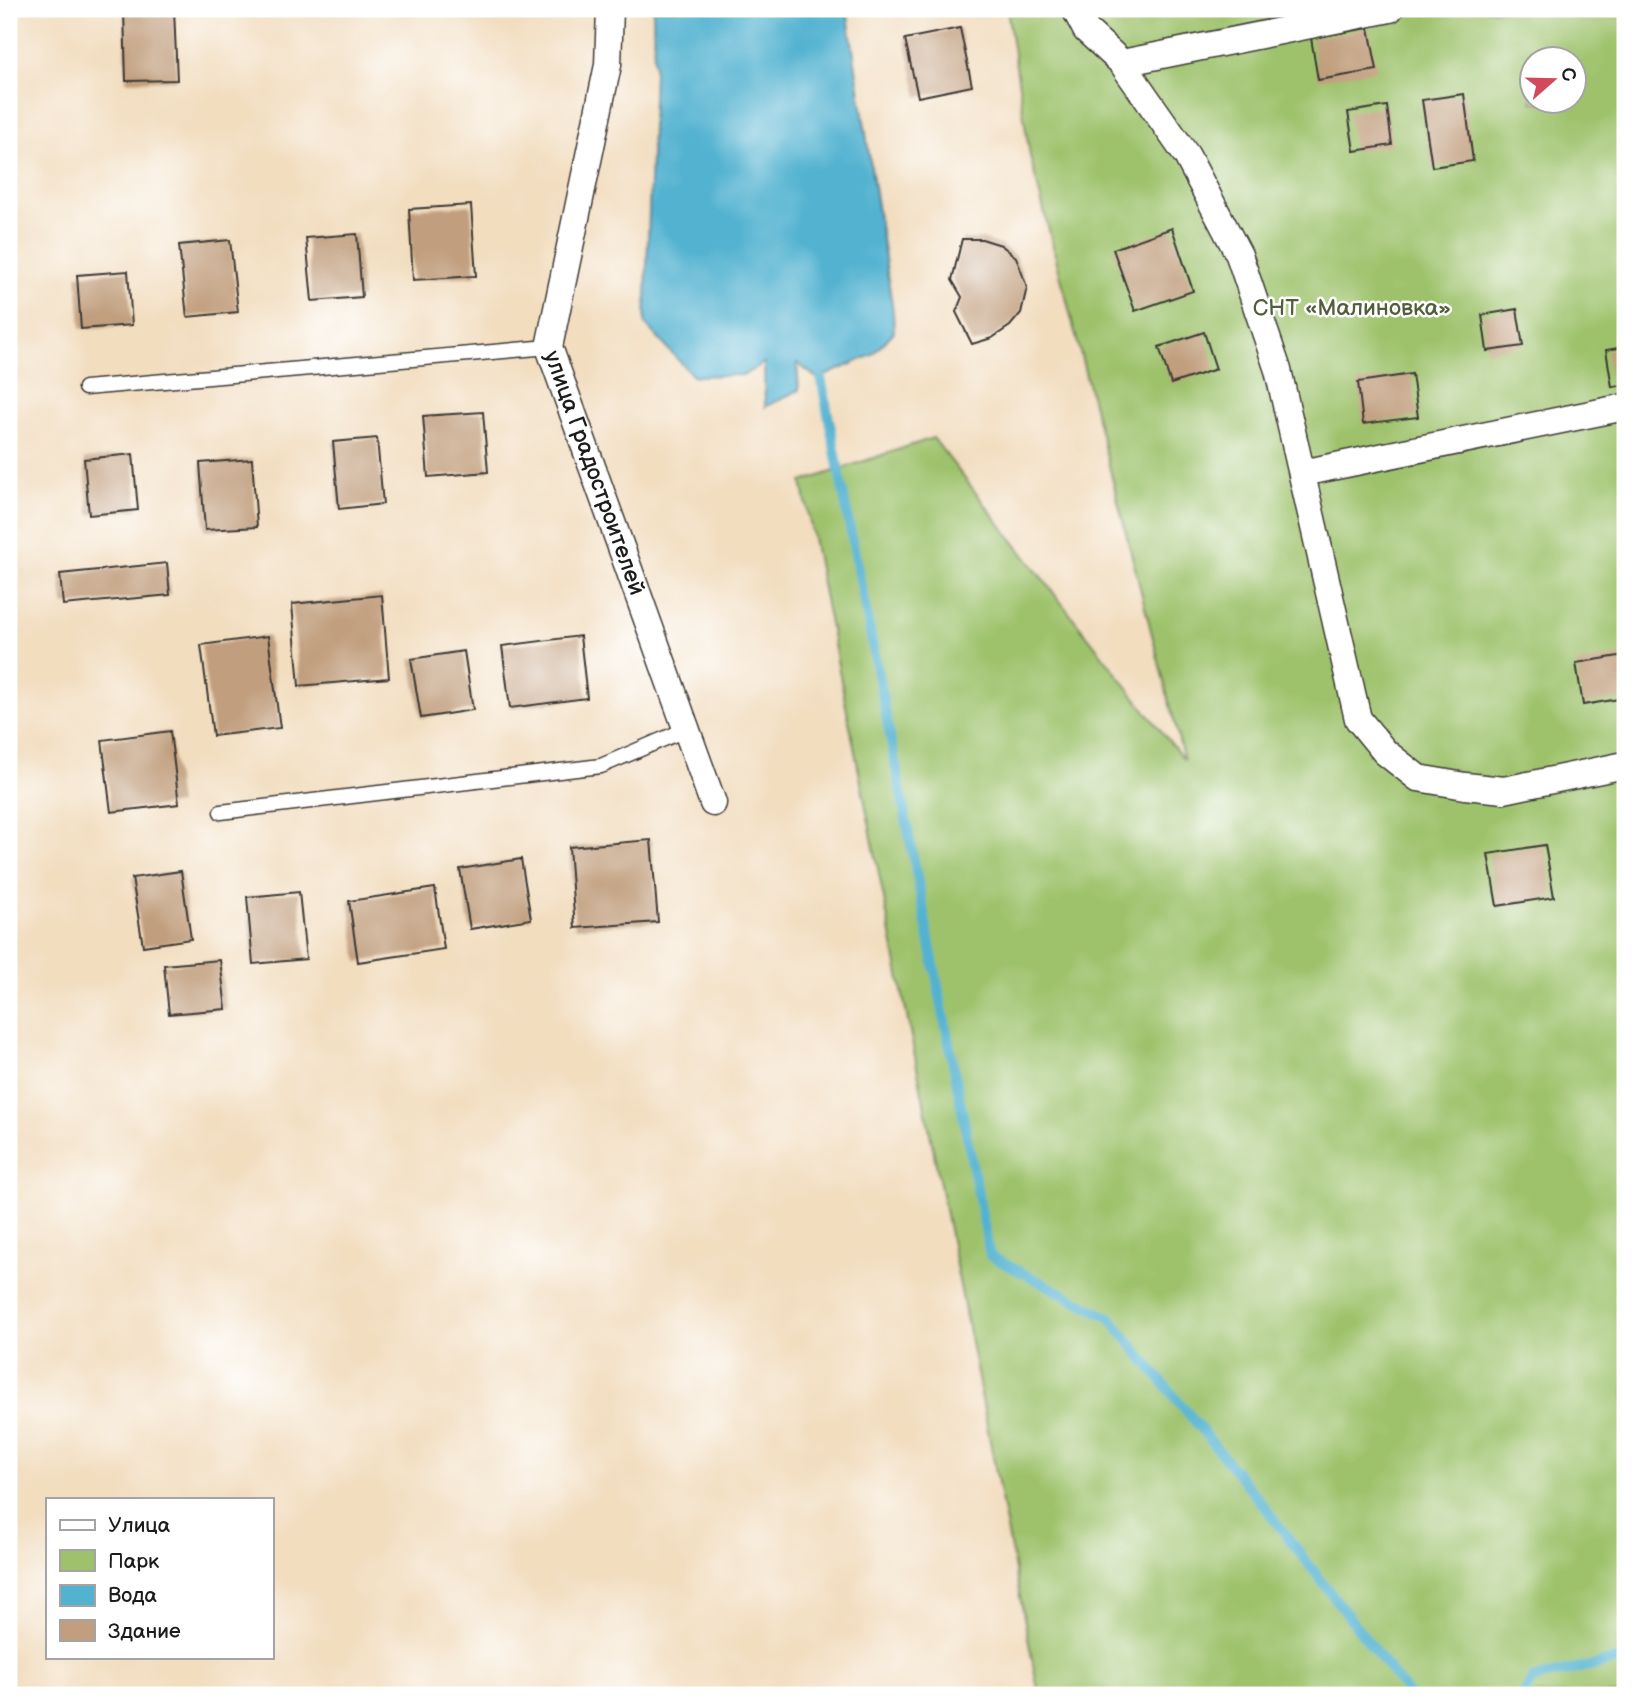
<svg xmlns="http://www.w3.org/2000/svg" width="1634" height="1704" viewBox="0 0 1634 1704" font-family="'Balsamiq Sans',sans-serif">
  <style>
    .green { fill: #9ec26c; stroke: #5d6f44; stroke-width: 2; fill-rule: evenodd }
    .water { fill: #52b2d0; stroke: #376776; stroke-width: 2 }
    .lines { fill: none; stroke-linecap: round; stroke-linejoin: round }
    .stream { stroke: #52b2d0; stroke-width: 10 }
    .building { fill: #c19f7e }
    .lane-casing { stroke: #3c3934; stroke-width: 17 }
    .street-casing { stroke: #3c3934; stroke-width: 29 }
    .lane { stroke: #fff; stroke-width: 14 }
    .street { stroke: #fff; stroke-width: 26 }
    .labels { text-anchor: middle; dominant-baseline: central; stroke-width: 5; stroke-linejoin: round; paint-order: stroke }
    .park-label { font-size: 23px; fill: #505e3c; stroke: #fff }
    .street-label { font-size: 23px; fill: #1c1c1c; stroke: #fff }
  </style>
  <rect width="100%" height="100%" fill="#fff"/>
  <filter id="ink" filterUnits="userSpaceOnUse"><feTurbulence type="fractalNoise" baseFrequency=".0143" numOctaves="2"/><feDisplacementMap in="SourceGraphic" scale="14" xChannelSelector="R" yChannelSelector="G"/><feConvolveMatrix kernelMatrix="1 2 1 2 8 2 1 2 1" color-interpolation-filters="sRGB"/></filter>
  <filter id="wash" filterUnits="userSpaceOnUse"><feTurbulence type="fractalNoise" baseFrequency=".00686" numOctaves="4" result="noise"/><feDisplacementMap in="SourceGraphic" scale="28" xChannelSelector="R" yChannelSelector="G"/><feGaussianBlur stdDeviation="1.57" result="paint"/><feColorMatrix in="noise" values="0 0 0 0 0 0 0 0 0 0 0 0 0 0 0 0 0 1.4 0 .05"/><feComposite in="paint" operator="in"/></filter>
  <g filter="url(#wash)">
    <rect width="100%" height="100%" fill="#f2ddbf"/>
    <path class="green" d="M 1007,9 L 1625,9 L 1625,1695 L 1039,1695 L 963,1301 L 802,482 L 933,438 L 1184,760 L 1030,156 ZM 1532,60 L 1574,60 L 1574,102 L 1532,102 Z"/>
    <polygon class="water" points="653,9 847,9 893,311 894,332 872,355 818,379 797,363 799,390 765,407 764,363 744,375 693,376 645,324 654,69"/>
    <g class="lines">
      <g class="stream">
        <polyline points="819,367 990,1256 1110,1318 1264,1506 1409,1695"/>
        <polyline points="1524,1695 1532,1679 1625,1658"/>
      </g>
    </g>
    <g id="blocks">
      <g class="building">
        <polygon points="174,9 177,80 126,81 124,10"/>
        <polygon points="960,28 972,86 918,97 905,39"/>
        <polygon points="1369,28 1377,70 1318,80 1311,38"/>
        <polygon points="1464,94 1473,161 1432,167 1422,100"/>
        <polygon points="1387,106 1392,145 1354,151 1348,112"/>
        <polygon points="471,205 476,276 413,280 409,209"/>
        <polygon points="1172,228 1193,291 1135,311 1113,249"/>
        <polygon points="357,234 362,297 312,301 306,238"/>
        <polygon points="962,239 982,239 1001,245 1016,257 1027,287 1021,313 1010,326 992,338 972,344 956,312 962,297 952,280"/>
        <polygon points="230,240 238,312 187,317 179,245"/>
        <polygon points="128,271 132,325 81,329 77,275"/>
        <polygon points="1517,309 1523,346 1487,351 1482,315"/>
        <polygon points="1204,332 1216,369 1171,384 1159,347"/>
        <polygon points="1625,347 1625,385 1612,387 1606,350"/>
        <polygon points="1412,374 1418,417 1363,424 1358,382"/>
        <polygon points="483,412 488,472 428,477 423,416"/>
        <polygon points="377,438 383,504 339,509 333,442"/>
        <polygon points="133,454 138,510 89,515 84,459"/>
        <polygon points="252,459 257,527 205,530 200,463"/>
        <polygon points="167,563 170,595 63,605 60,574"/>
        <polygon points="382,595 389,678 299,686 292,604"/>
        <polygon points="268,636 280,728 213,736 201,645"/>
        <polygon points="580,636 587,698 510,708 502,646"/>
        <polygon points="464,651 473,710 421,718 411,659"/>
        <polygon points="1625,655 1625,698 1583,705 1576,663"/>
        <polygon points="170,731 179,804 111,812 102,740"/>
        <polygon points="651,840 658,922 575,928 569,847"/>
        <polygon points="1545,845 1554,897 1497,906 1488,854"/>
        <polygon points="521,859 531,919 470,929 460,869"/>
        <polygon points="181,871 191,939 143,946 132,878"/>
        <polygon points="435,888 444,949 358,962 349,901"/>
        <polygon points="299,892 306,959 253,964 247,897"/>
        <polygon points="220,960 226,1009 169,1014 164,965"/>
      </g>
    </g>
  </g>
  <g filter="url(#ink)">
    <use href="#blocks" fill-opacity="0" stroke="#3c3934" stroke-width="2"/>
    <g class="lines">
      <g class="lane-casing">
        <g id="lane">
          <polyline points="85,388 549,347"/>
          <polyline points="221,812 601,766 687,729"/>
        </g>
      </g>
      <g class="street-casing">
        <g id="street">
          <path id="s1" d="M 610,9 L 608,65 L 549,347 L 713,803"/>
          <polyline points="1075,9 1086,30 1122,63 1187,156 1239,255 1278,370 1358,719 1385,752 1418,778 1465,786 1504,790 1625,765"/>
          <polyline points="1122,63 1390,9"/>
          <polyline points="1302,473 1625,407"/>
        </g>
      </g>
      <use href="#lane" class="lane"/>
      <use href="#street" class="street"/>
    </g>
  </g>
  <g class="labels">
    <g class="park-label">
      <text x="1352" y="308">СНТ «Малиновка»</text>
    </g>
    <g class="street-label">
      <text stroke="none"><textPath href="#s1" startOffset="478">улица Градостроителей</textPath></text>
    </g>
  </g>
  <rect width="1634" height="1704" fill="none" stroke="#fff" stroke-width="35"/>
  <rect x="46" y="1498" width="228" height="161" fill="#ffffff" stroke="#a4a4a4" stroke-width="2"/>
  <rect x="60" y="1520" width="35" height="10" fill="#ffffff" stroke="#a4a4a4" stroke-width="2"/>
  <text x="108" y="1532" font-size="21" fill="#1c1c1c">Улица</text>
  <rect x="60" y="1550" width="35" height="21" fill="#9ec26c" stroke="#a4a4a4" stroke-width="2"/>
  <text x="108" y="1568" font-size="21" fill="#1c1c1c">Парк</text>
  <rect x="60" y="1585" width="35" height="21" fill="#52b2d0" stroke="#a4a4a4" stroke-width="2"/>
  <text x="108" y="1602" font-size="21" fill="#1c1c1c">Вода</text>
  <rect x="60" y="1620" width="35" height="21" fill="#c19f7e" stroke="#a4a4a4" stroke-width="2"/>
  <text x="108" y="1638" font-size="21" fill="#1c1c1c">Здание</text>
  <g transform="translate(1553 80) rotate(70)"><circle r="33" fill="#ffffff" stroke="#a4a4a4" stroke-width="2"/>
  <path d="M0-5L12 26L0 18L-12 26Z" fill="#d1495b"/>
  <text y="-10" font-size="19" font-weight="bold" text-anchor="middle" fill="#1c1c1c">С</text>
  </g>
</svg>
